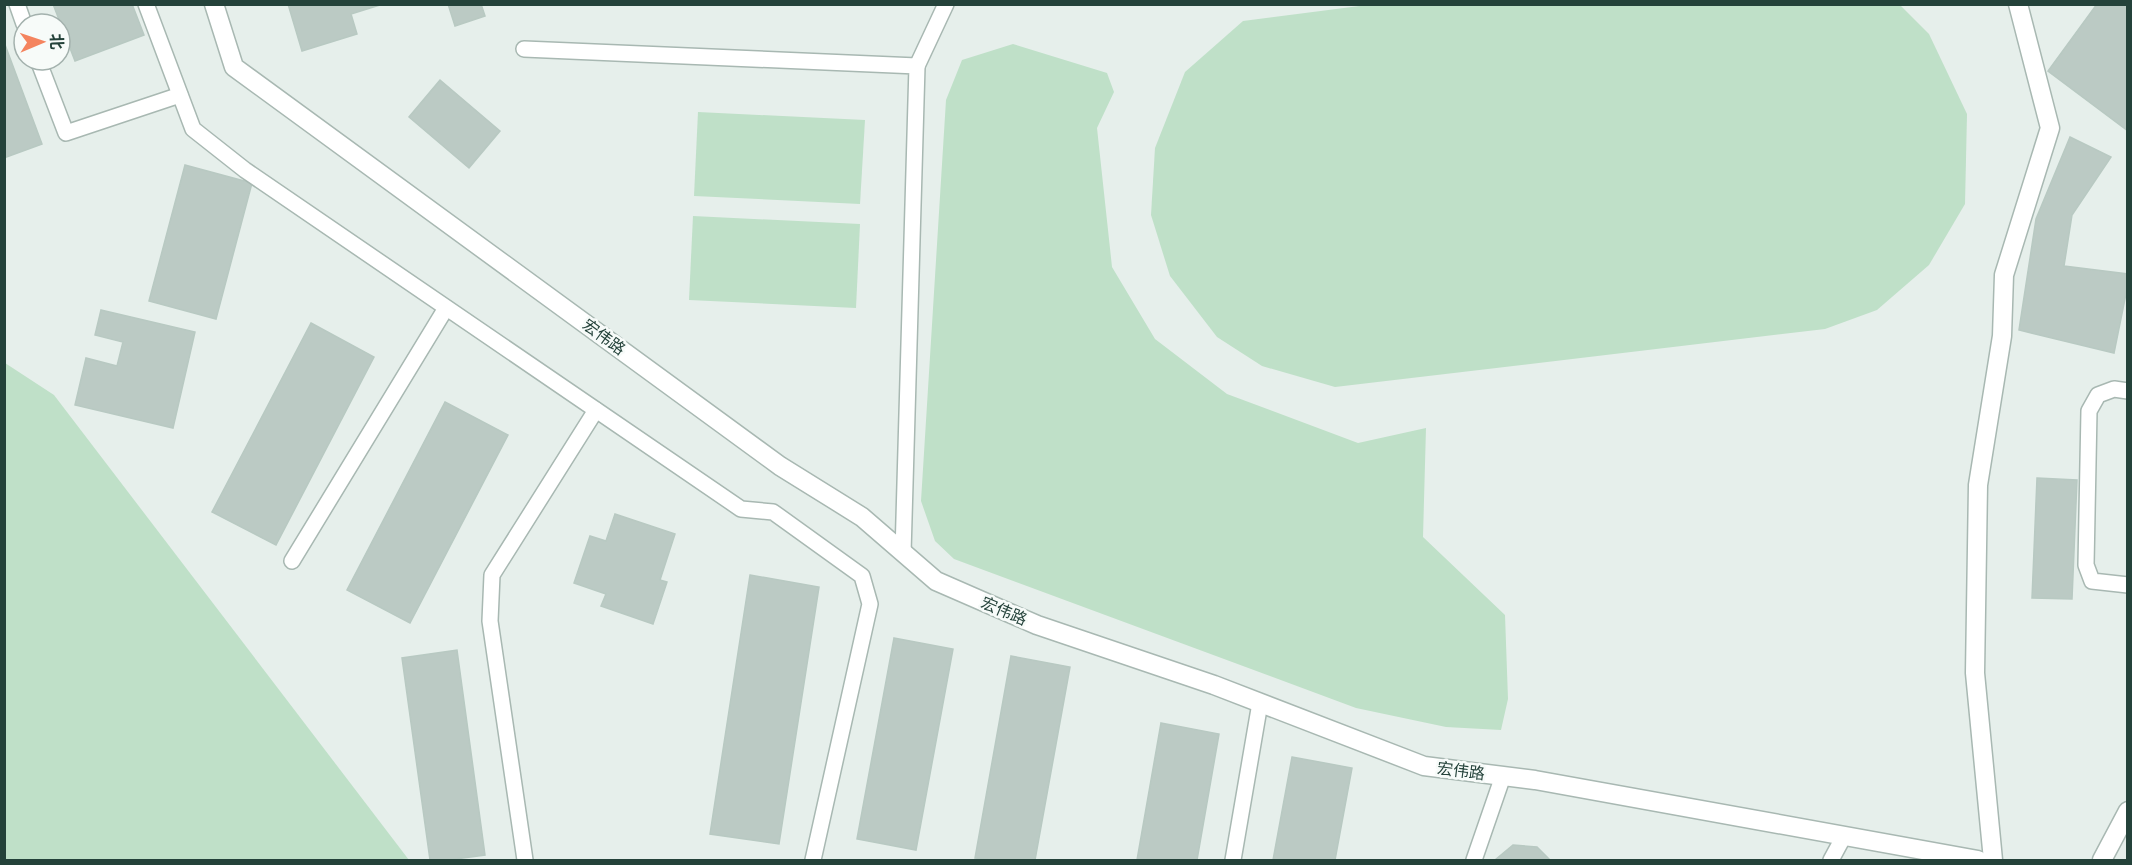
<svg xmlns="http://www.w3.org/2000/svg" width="2132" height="865" viewBox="0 0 2132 865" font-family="Poppins,'Noto Sans SC',sans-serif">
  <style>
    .green { fill: #bfe0c8 }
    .building { fill: #bbcac4; stroke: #b8c9c2; stroke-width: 1.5 }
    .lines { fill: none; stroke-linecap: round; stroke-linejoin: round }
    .lane-casing { stroke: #a8b8b2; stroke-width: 18 }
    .street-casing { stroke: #a8b8b2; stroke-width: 21 }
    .lane { stroke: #fff; stroke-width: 15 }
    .street { stroke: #fff; stroke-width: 18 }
    .labels { text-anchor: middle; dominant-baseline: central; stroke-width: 5; stroke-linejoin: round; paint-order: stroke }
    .street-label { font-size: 16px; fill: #24423a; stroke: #f7fbf9 }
  </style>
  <rect width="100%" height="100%" fill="#e6efeb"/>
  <g class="green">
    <polygon points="1375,4 1900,5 1929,34 1967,114 1965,204 1929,265 1877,310 1825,329 1335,387 1262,366 1217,337 1170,276 1151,215 1155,148 1185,72 1243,21"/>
    <polygon points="1013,44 1107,73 1114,92 1097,128 1112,267 1155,339 1227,394 1358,443 1426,428 1423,537 1505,615 1508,699 1501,730 1446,727 1356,708 954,559 935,541 921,501 946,100 962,60"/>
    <polygon points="698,112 865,120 860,204 694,196"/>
    <polygon points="693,216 860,224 856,308 689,300"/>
    <polygon points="5,363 54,395 409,860 5,860"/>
  </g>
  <g class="building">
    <polygon points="53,4 132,4 144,35 75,61"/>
    <polygon points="288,4 383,4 351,14 357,34 302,51"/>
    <polygon points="448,4 481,4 485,16 455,26"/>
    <polygon points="2097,4 2128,4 2128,131 2048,71"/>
    <polygon points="4,42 42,144 4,158"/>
    <polygon points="440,80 500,131 469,168 409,117"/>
    <polygon points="2070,137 2111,157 2072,215 2064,266 2128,274 2128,284 2114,353 2019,330 2036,219"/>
    <polygon points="185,165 252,183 216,319 149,301"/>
    <polygon points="101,310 195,332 173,428 75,405 86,358 117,366 123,342 95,335"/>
    <polygon points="311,323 374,357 276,545 212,512"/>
    <polygon points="445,402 508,435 410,623 347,590"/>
    <polygon points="2037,478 2077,480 2072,599 2032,598"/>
    <polygon points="615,514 675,534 660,580 667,582 653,624 601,606 606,594 574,583 590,536 606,541"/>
    <polygon points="750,575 819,587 779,844 710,834"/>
    <polygon points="894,638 953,649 916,850 857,839"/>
    <polygon points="457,650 485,855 448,860 430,860 402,658"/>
    <polygon points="1011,656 1070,667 1035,860 991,860 975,858"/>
    <polygon points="1161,723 1219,734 1197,860 1137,860"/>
    <polygon points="1292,757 1352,768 1335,860 1273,860"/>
    <polygon points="1513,845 1537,847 1550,860 1495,860"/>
  </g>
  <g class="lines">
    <g class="lane-casing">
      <g id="lane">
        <polyline points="17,4 24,24"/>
        <polyline points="146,4 193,129 245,170 741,509 773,512 862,576 870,604 813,860"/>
        <polyline points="524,49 917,66 903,553"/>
        <polyline points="38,60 66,133 180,95"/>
        <polyline points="917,66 946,4"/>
        <polyline points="2128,391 2114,389 2098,395 2089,411 2086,565 2092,581 2128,585"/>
        <polyline points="292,561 446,308"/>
        <polyline points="525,860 490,621 492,575 596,410"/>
        <polyline points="1233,860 1260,703"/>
        <polyline points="1474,860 1503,776"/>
        <polyline points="1831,860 1844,836"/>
      </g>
    </g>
    <g class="street-casing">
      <g id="street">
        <polyline points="214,4 234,67 780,466 862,517 936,581 1037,625 1214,685 1424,766 1535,780 1978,860"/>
        <polyline points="1993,860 1975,673 1978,485 2002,336 2004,275 2050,128 2018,4"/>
        <polyline points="2102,860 2128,811"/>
      </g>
    </g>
    <use href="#lane" class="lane"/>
    <use href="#street" class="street"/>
  </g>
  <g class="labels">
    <g class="street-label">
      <text transform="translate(604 337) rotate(36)">宏伟路</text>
      <text transform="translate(1004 611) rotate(23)">宏伟路</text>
      <text transform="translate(1461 771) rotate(7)">宏伟路</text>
    </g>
  </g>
  <rect width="2132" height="865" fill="none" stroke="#24423a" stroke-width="12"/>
  <g transform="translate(42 42) rotate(88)"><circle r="28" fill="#f7fbf9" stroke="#a3b1ad" stroke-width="1.5"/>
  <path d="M0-4.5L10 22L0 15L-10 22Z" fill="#f4845f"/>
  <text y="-9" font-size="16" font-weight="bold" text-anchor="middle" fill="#24423a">北</text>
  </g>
</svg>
